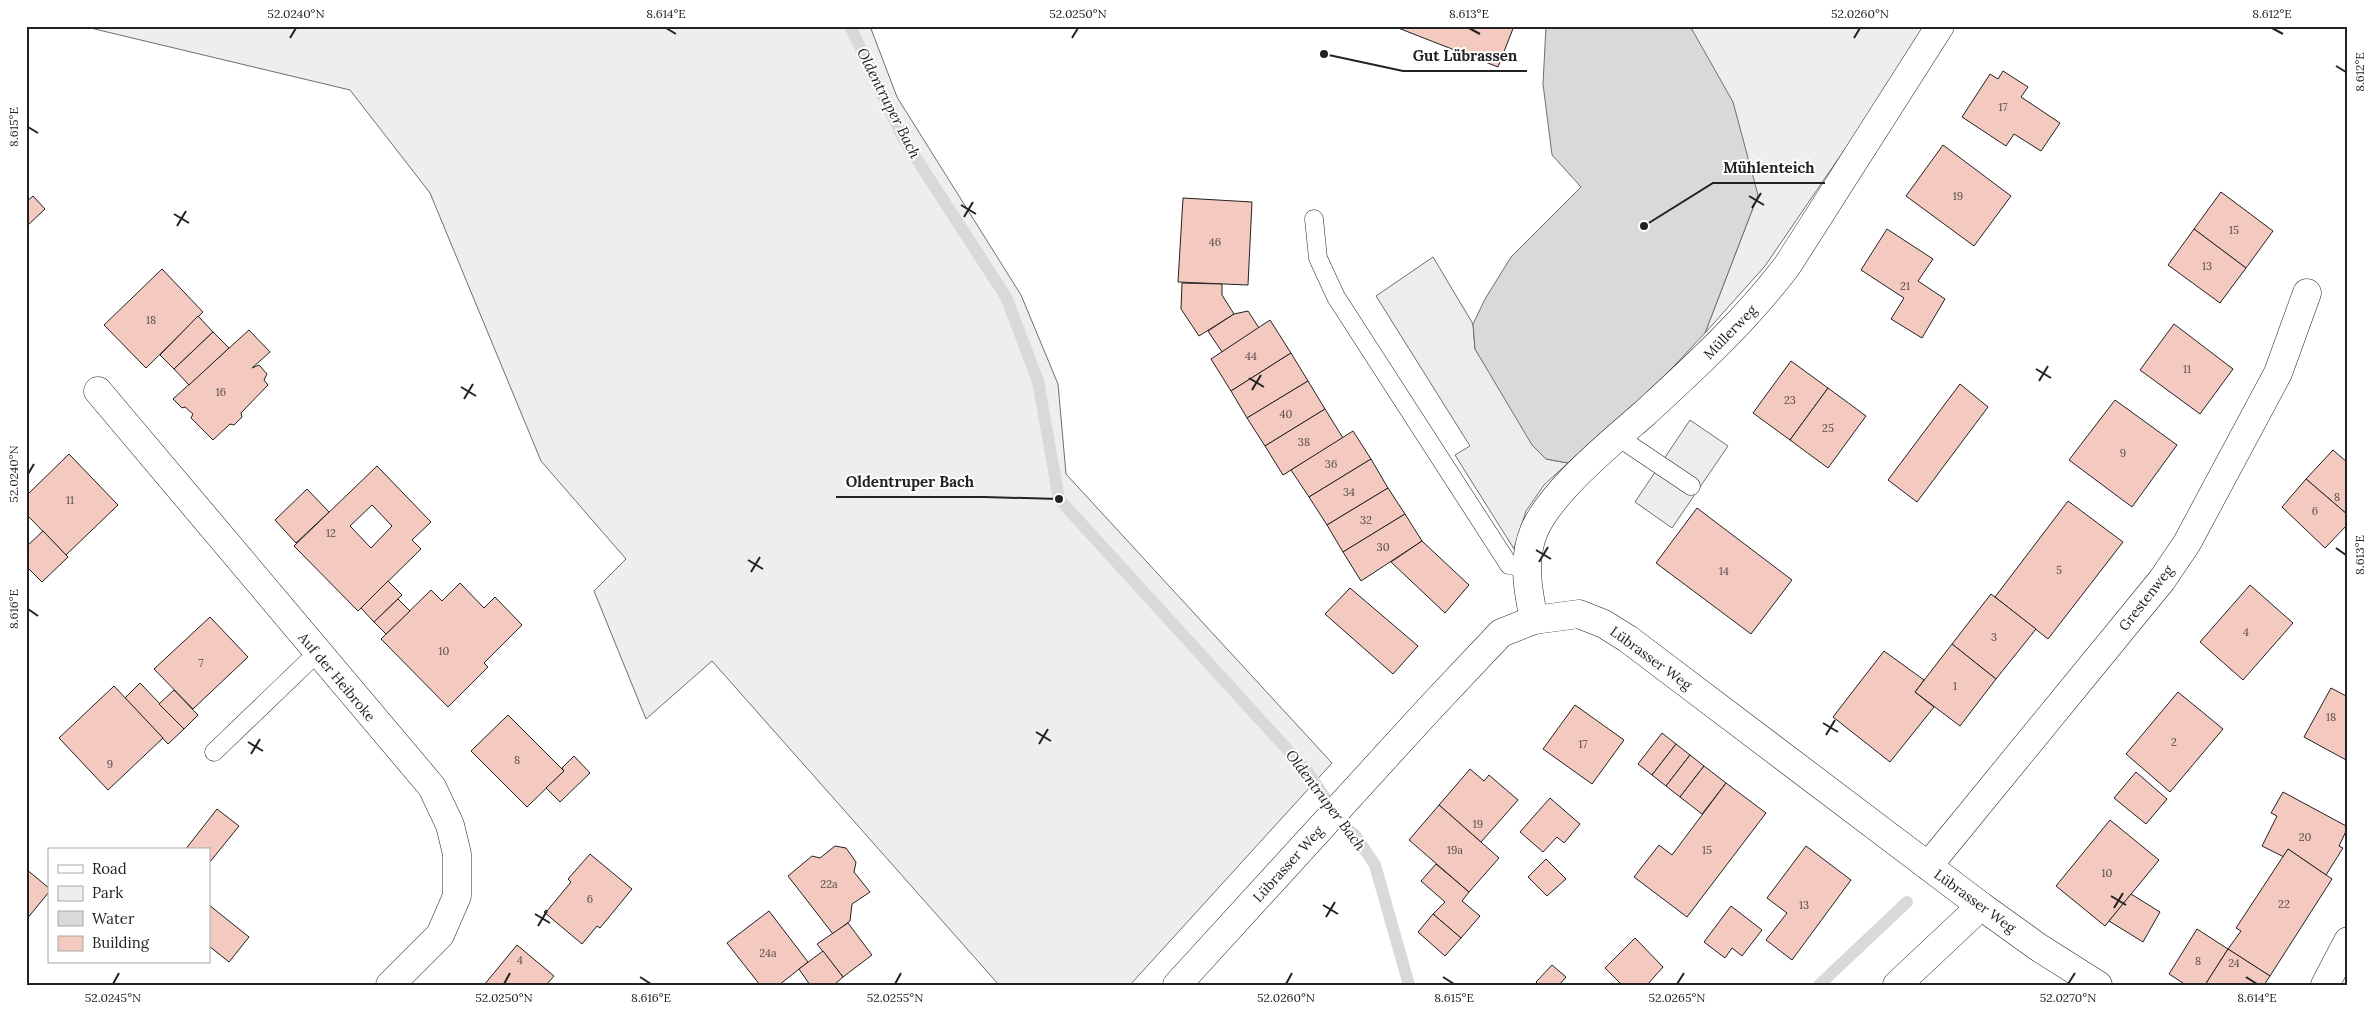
<svg xmlns="http://www.w3.org/2000/svg" width="2374" height="1011" viewBox="0 0 2374 1011" font-family="Lora,serif">
  <style>
    .green { fill: #eee; stroke: #6f6f6f }
    .parking { fill: #ededed; stroke: #6f6f6f }
    .water { fill: #d9d9d9; stroke: #6f6f6f }
    .lines { fill: none; stroke-linecap: round; stroke-linejoin: round }
    .stream { stroke: #d9d9d9; stroke-width: 12 }
    .building { fill: #f3c9c0; stroke: #222; fill-rule: evenodd }
    .service-casing { stroke: #222; stroke-width: 19 }
    .minor-casing { stroke: #222; stroke-width: 29 }
    .service { stroke: #fff; stroke-width: 18 }
    .minor { stroke: #fff; stroke-width: 28 }
    .ticks { fill: none; stroke: #222; stroke-width: 2 }
    .labels { text-anchor: middle; dominant-baseline: central; stroke-width: 4; stroke-linejoin: round; paint-order: stroke }
    .number-label { font-size: 11px; fill: #564c4a }
    .street-label { font-size: 14px; fill: #222; stroke: #fff }
    .water-label { font-size: 15px; font-style: italic; fill: #222; stroke: #fff }
    .leader { fill: none; stroke: #222; stroke-width: 2 }
    .callout-dot { fill: #222; stroke: #fff; stroke-width: 2 }
    .callout-label { font-size: 15px; text-anchor: middle; font-weight: bold; fill: #222; stroke: #fff; stroke-width: 4; stroke-linejoin: round; paint-order: stroke }
    .neatline { fill: none; stroke: #222; stroke-width: 2 }
    .ticks-label { font-size: 12px; text-anchor: middle; fill: #222 }
  </style>
  <rect width="100%" height="100%" fill="#fff"/>
  <g class="green">
    <polygon points="82,26 870,26 897,97 1021,295 1058,384 1066,474 1332,763 1130,985 999,985 712,661 646,719 594,591 626,559 541,461 430,193 350,90"/>
    <polygon points="1690,26 1929,26 1765,266 1705,333 1758,195"/>
  </g>
  <g class="parking">
    <polygon points="1433,257 1473,324 1475,349 1546,459 1568,463 1544,485 1526,511 1514,549 1455,455 1470,446 1376,296"/>
    <polygon points="1690,420 1728,446 1672,528 1635,502"/>
  </g>
  <polygon class="water" points="1546,26 1690,26 1733,102 1758,195 1705,333 1660,381 1568,463 1546,459 1532,445 1475,349 1473,324 1485,299 1511,257 1581,187 1552,155 1543,84"/>
  <g class="lines">
    <g class="stream">
      <polyline points="850,26 903,138 1006,297 1038,381 1059,499 1308,772 1342,824 1355,835 1375,865 1409,985"/>
      <polyline points="1819,985 1907,902"/>
    </g>
  </g>
  <g class="building">
    <polygon points="1393,26 1514,26 1498,67"/>
    <polygon points="2003,71 2028,87 2021,97 2060,123 2041,151 2014,134 2006,146 1962,117 1990,74 1998,79"/>
    <polygon points="1943,145 2011,196 1974,246 1906,196"/>
    <polygon points="2221,192 2273,231 2246,268 2194,229"/>
    <polygon points="33,196 45,209 26,227 26,202"/>
    <polygon points="1183,198 1252,202 1248,285 1178,282"/>
    <polygon points="1887,229 1933,259 1918,281 1945,299 1922,338 1891,319 1904,298 1861,270"/>
    <polygon points="2194,229 2246,268 2220,303 2168,265"/>
    <polygon points="162,269 203,312 146,368 104,325"/>
    <polygon points="1182,283 1222,284 1222,295 1234,314 1199,336 1181,309"/>
    <polygon points="1248,311 1259,328 1222,352 1208,331 1234,314"/>
    <polygon points="198,316 213,332 174,369 160,355"/>
    <polygon points="1270,320 1291,353 1231,391 1211,359"/>
    <polygon points="2174,324 2233,369 2200,414 2140,370"/>
    <polygon points="249,330 270,352 252,368 259,365 267,374 264,380 268,385 241,413 242,417 234,425 230,424 213,440 191,418 193,414 185,407 182,408 173,399"/>
    <polygon points="213,332 229,348 189,385 174,369"/>
    <polygon points="1291,353 1308,381 1247,418 1231,391"/>
    <polygon points="1791,361 1828,388 1790,440 1753,413"/>
    <polygon points="1308,381 1325,409 1265,446 1247,418"/>
    <polygon points="1960,384 1988,407 1917,502 1888,480"/>
    <polygon points="1828,388 1866,416 1828,468 1790,440"/>
    <polygon points="2115,400 2177,445 2132,507 2069,460"/>
    <polygon points="1325,409 1343,438 1283,475 1265,446"/>
    <polygon points="1353,431 1371,459 1309,497 1291,470"/>
    <polygon points="2333,450 2348,463 2348,515 2306,479"/>
    <polygon points="69,454 118,505 66,555 26,514 26,496"/>
    <polygon points="1371,459 1388,488 1327,525 1309,497"/>
    <path d="M 377,466 L 431,522 L 412,540 L 421,549 L 358,611 L 294,546 ZM 372,505 L 392,526 L 371,548 L 350,526 Z"/>
    <polygon points="2306,479 2348,515 2348,524 2325,548 2282,507"/>
    <polygon points="1388,488 1405,514 1343,552 1327,525"/>
    <polygon points="307,489 329,512 296,543 275,520"/>
    <polygon points="2068,501 2123,542 2048,639 1995,597"/>
    <polygon points="1697,508 1792,580 1751,634 1656,563"/>
    <polygon points="1405,514 1422,541 1361,581 1343,552"/>
    <polygon points="43,531 68,557 42,582 26,566 26,547"/>
    <polygon points="1422,541 1469,585 1445,613 1391,562"/>
    <polygon points="388,581 402,595 374,622 361,608"/>
    <polygon points="460,583 484,608 495,597 522,625 484,663 488,667 448,707 381,639 431,590 442,601"/>
    <polygon points="2250,585 2293,623 2243,680 2200,642"/>
    <polygon points="1350,588 1418,646 1393,674 1325,614"/>
    <polygon points="1991,594 2036,629 1996,679 1952,644"/>
    <polygon points="398,599 410,611 386,634 374,622"/>
    <polygon points="210,617 248,657 193,709 154,669"/>
    <polygon points="1952,644 1996,679 1960,726 1915,692"/>
    <polygon points="1884,651 1924,680 1915,692 1934,707 1890,762 1833,717"/>
    <polygon points="140,683 184,729 168,744 125,698"/>
    <polygon points="114,686 163,738 108,790 59,738"/>
    <polygon points="2331,688 2348,697 2348,761 2304,737"/>
    <polygon points="174,690 198,715 184,729 159,704"/>
    <polygon points="2178,692 2223,729 2170,792 2126,754"/>
    <polygon points="1575,705 1624,740 1592,784 1543,749"/>
    <polygon points="508,715 564,771 527,807 471,751"/>
    <polygon points="1662,733 1676,744 1652,775 1638,764"/>
    <polygon points="1676,744 1690,755 1666,786 1652,775"/>
    <polygon points="1690,755 1704,766 1680,797 1666,786"/>
    <polygon points="574,756 590,773 560,802 546,788 564,771 562,768"/>
    <polygon points="1704,766 1726,783 1702,814 1680,797"/>
    <polygon points="1470,769 1484,781 1489,775 1518,800 1481,842 1439,805"/>
    <polygon points="2136,772 2167,799 2146,824 2114,798"/>
    <polygon points="1726,783 1766,813 1687,917 1634,877 1659,845 1672,855"/>
    <polygon points="2283,792 2348,827 2339,846 2343,848 2326,875 2288,849 2284,857 2262,846 2277,816 2271,813"/>
    <polygon points="1550,798 1580,824 1564,843 1557,837 1543,852 1520,832"/>
    <polygon points="1439,805 1499,858 1469,892 1409,840"/>
    <polygon points="217,809 239,826 209,863 209,850 185,850"/>
    <polygon points="2110,820 2159,860 2105,926 2056,886"/>
    <polygon points="835,846 846,848 856,862 854,872 870,892 852,904 850,921 833,934 788,876 812,856 820,858"/>
    <polygon points="1806,846 1851,880 1792,960 1766,940 1787,913 1767,898"/>
    <polygon points="2288,849 2332,879 2270,976 2228,949 2241,931 2236,928"/>
    <polygon points="590,854 632,889 600,928 597,926 582,944 544,912 546,910 547,911 571,882 568,879"/>
    <polygon points="1546,859 1566,879 1547,896 1528,877"/>
    <polygon points="1436,864 1469,892 1462,901 1480,916 1461,938 1433,914 1445,902 1421,881"/>
    <polygon points="26,869 49,888 49,892 26,920"/>
    <polygon points="2131,894 2160,912 2143,942 2109,921"/>
    <polygon points="209,905 249,937 229,962 209,946"/>
    <polygon points="1731,906 1762,930 1742,956 1732,948 1725,958 1704,942"/>
    <polygon points="769,911 808,962 779,985 760,985 727,943"/>
    <polygon points="1433,914 1461,938 1445,956 1418,932"/>
    <polygon points="848,923 872,955 843,977 817,944"/>
    <polygon points="2197,929 2228,949 2205,985 2186,985 2169,974"/>
    <polygon points="1635,938 1663,967 1647,985 1622,985 1605,968"/>
    <polygon points="517,945 554,976 546,985 484,985"/>
    <polygon points="2228,949 2270,976 2264,985 2205,985"/>
    <polygon points="823,951 843,977 834,985 810,985 799,969"/>
    <polygon points="1552,965 1566,977 1559,985 1539,985 1536,982"/>
  </g>
  <g class="lines">
    <g class="service-casing">
      <g id="service">
        <polyline points="1314,219 1318,258 1336,297 1509,565 1527,568"/>
        <polyline points="1618,437 1691,486"/>
        <polyline points="214,752 317,653"/>
      </g>
    </g>
    <g class="minor-casing">
      <g id="minor">
        <polyline points="98,391 432,787 450,825 457,854 457,896 440,935 390,985"/>
        <path d="M 1534,620 C 1528,591 1522,560 1534,531 C 1551,491 1612,442 1645,413 C 1696,366 1745,321 1787,266 L 1940,26"/>
        <polyline points="1928,866 2162,580 2187,543 2278,373 2307,293"/>
        <polyline points="1177,985 1432,706 1501,633 1534,620 1579,614 1604,624 1628,639 1981,906 2038,947 2098,985"/>
        <polyline points="1897,985 1981,906"/>
        <polyline points="2325,985 2348,941"/>
      </g>
    </g>
    <use href="#service" class="service"/>
    <use href="#minor" class="minor"/>
  </g>
  <path class="ticks" d="M 666,28 L 676,34M 1469,28 L 1480,34M 2272,28 L 2283,34M 290,38 L 296,28M 1072,38 L 1078,28M 1854,38 L 1860,28M 2336,66 L 2346,72M 28,127 L 38,133M 1749,196 L 1764,205M 961,205 L 976,214M 1752,208 L 1761,193M 174,214 L 189,223M 964,217 L 973,202M 177,226 L 186,211M 2036,369 L 2051,378M 1249,378 L 1264,387M 2039,381 L 2048,366M 461,387 L 476,396M 1252,390 L 1261,375M 464,399 L 473,384M 28,474 L 34,464M 2336,548 L 2346,555M 1536,550 L 1551,559M 748,560 L 763,569M 1539,562 L 1548,547M 751,572 L 760,557M 28,609 L 38,616M 1823,723 L 1838,732M 1036,732 L 1051,741M 1826,735 L 1835,720M 248,742 L 263,751M 1039,744 L 1048,729M 251,754 L 260,739M 2111,896 L 2126,905M 1323,905 L 1338,914M 2114,908 L 2123,893M 535,914 L 550,923M 1326,917 L 1335,902M 538,926 L 547,911M 640,977 L 651,984M 1443,977 L 1454,984M 2246,977 L 2257,984M 113,984 L 119,973M 504,984 L 510,973M 895,984 L 901,973M 1286,984 L 1292,973M 1677,984 L 1684,973M 2068,984 L 2075,973"/>
  <g class="labels">
    <g class="number-label">
      <text x="2003" y="107">17</text>
      <text x="1958" y="196">19</text>
      <text x="2234" y="230">15</text>
      <text x="1215" y="242">46</text>
      <text x="2207" y="266">13</text>
      <text x="1905" y="286">21</text>
      <text x="151" y="320">18</text>
      <text x="1251" y="356">44</text>
      <text x="2187" y="369">11</text>
      <text x="221" y="392">16</text>
      <text x="1790" y="400">23</text>
      <text x="1286" y="414">40</text>
      <text x="1828" y="428">25</text>
      <text x="1304" y="442">38</text>
      <text x="2123" y="453">9</text>
      <text x="1331" y="464">36</text>
      <text x="1349" y="492">34</text>
      <text x="2337" y="497">8</text>
      <text x="70" y="500">11</text>
      <text x="2315" y="511">6</text>
      <text x="1366" y="520">32</text>
      <text x="331" y="533">12</text>
      <text x="1383" y="547">30</text>
      <text x="2059" y="570">5</text>
      <text x="1724" y="571">14</text>
      <text x="2246" y="632">4</text>
      <text x="1994" y="637">3</text>
      <text x="444" y="651">10</text>
      <text x="201" y="663">7</text>
      <text x="1955" y="686">1</text>
      <text x="2331" y="717">18</text>
      <text x="2174" y="742">2</text>
      <text x="1583" y="744">17</text>
      <text x="517" y="760">8</text>
      <text x="110" y="764">9</text>
      <text x="1478" y="824">19</text>
      <text x="2305" y="837">20</text>
      <text x="1455" y="850">19a</text>
      <text x="1707" y="850">15</text>
      <text x="2107" y="873">10</text>
      <text x="829" y="884">22a</text>
      <text x="590" y="899">6</text>
      <text x="2284" y="904">22</text>
      <text x="1804" y="905">13</text>
      <text x="768" y="953">24a</text>
      <text x="520" y="960">4</text>
      <text x="2198" y="961">8</text>
      <text x="2234" y="963">24</text>
    </g>
    <g class="street-label">
      <text transform="translate(1730 332) rotate(-46)">Müllerweg</text>
      <text transform="translate(2146 598) rotate(-52)">Grestenweg</text>
      <text transform="translate(1651 658) rotate(36)">Lübrasser Weg</text>
      <text transform="translate(337 677) rotate(50)">Auf der Heibroke</text>
      <text transform="translate(1288 864) rotate(-48)">Lübrasser Weg</text>
      <text transform="translate(1975 901) rotate(36)">Lübrasser Weg</text>
    </g>
    <g class="water-label">
      <text transform="translate(889 103) rotate(63)">Oldentruper Bach</text>
      <text transform="translate(1326 800) rotate(53)">Oldentruper Bach</text>
    </g>
  </g>
  <path class="leader" d="M1324 54L1403 71H1527M1644 226L1713 183H1825M1059 499L984 497H836"/>
  <g class="callout-dot">
    <circle cx="1324" cy="54" r="5"/>
    <circle cx="1644" cy="226" r="5"/>
    <circle cx="1059" cy="499" r="5"/>
  </g>
  <g class="callout-label">
    <text x="1465" y="61">Gut Lübrassen</text>
    <text x="1769" y="173">Mühlenteich</text>
    <text x="910" y="487">Oldentruper Bach</text>
  </g>
  <rect width="2374" height="1011" fill="none" stroke="#ffffff" stroke-width="55"/>
  <rect x="48" y="848" width="162" height="115" fill="#ffffff" stroke="#a7a7a7"/>
  <rect x="58" y="865" width="25" height="8" fill="#ffffff" stroke="#a7a7a7"/>
  <text x="92" y="874" font-size="15" fill="#222222">Road</text>
  <rect x="58" y="886" width="25" height="15" fill="#eeeeee" stroke="#a7a7a7"/>
  <text x="92" y="898" font-size="15" fill="#222222">Park</text>
  <rect x="58" y="911" width="25" height="15" fill="#d9d9d9" stroke="#a7a7a7"/>
  <text x="92" y="924" font-size="15" fill="#222222">Water</text>
  <rect x="58" y="936" width="25" height="15" fill="#f3c9c0" stroke="#a7a7a7"/>
  <text x="92" y="948" font-size="15" fill="#222222">Building</text>
  <rect x="28" y="28" width="2318" height="956" class="neatline"/>
  <g class="ticks-label">
    <text x="296" y="18">52.0240°N</text>
    <text x="666" y="18">8.614°E</text>
    <text x="1078" y="18">52.0250°N</text>
    <text x="1469" y="18">8.613°E</text>
    <text x="1860" y="18">52.0260°N</text>
    <text x="2272" y="18">8.612°E</text>
    <text transform="translate(2360 72) rotate(-90)" y="4">8.612°E</text>
    <text transform="translate(14 127) rotate(-90)" y="4">8.615°E</text>
    <text transform="translate(14 474) rotate(-90)" y="4">52.0240°N</text>
    <text transform="translate(2360 555) rotate(-90)" y="4">8.613°E</text>
    <text transform="translate(14 609) rotate(-90)" y="4">8.616°E</text>
    <text x="113" y="1002">52.0245°N</text>
    <text x="504" y="1002">52.0250°N</text>
    <text x="651" y="1002">8.616°E</text>
    <text x="895" y="1002">52.0255°N</text>
    <text x="1286" y="1002">52.0260°N</text>
    <text x="1454" y="1002">8.615°E</text>
    <text x="1677" y="1002">52.0265°N</text>
    <text x="2068" y="1002">52.0270°N</text>
    <text x="2257" y="1002">8.614°E</text>
  </g>
</svg>
